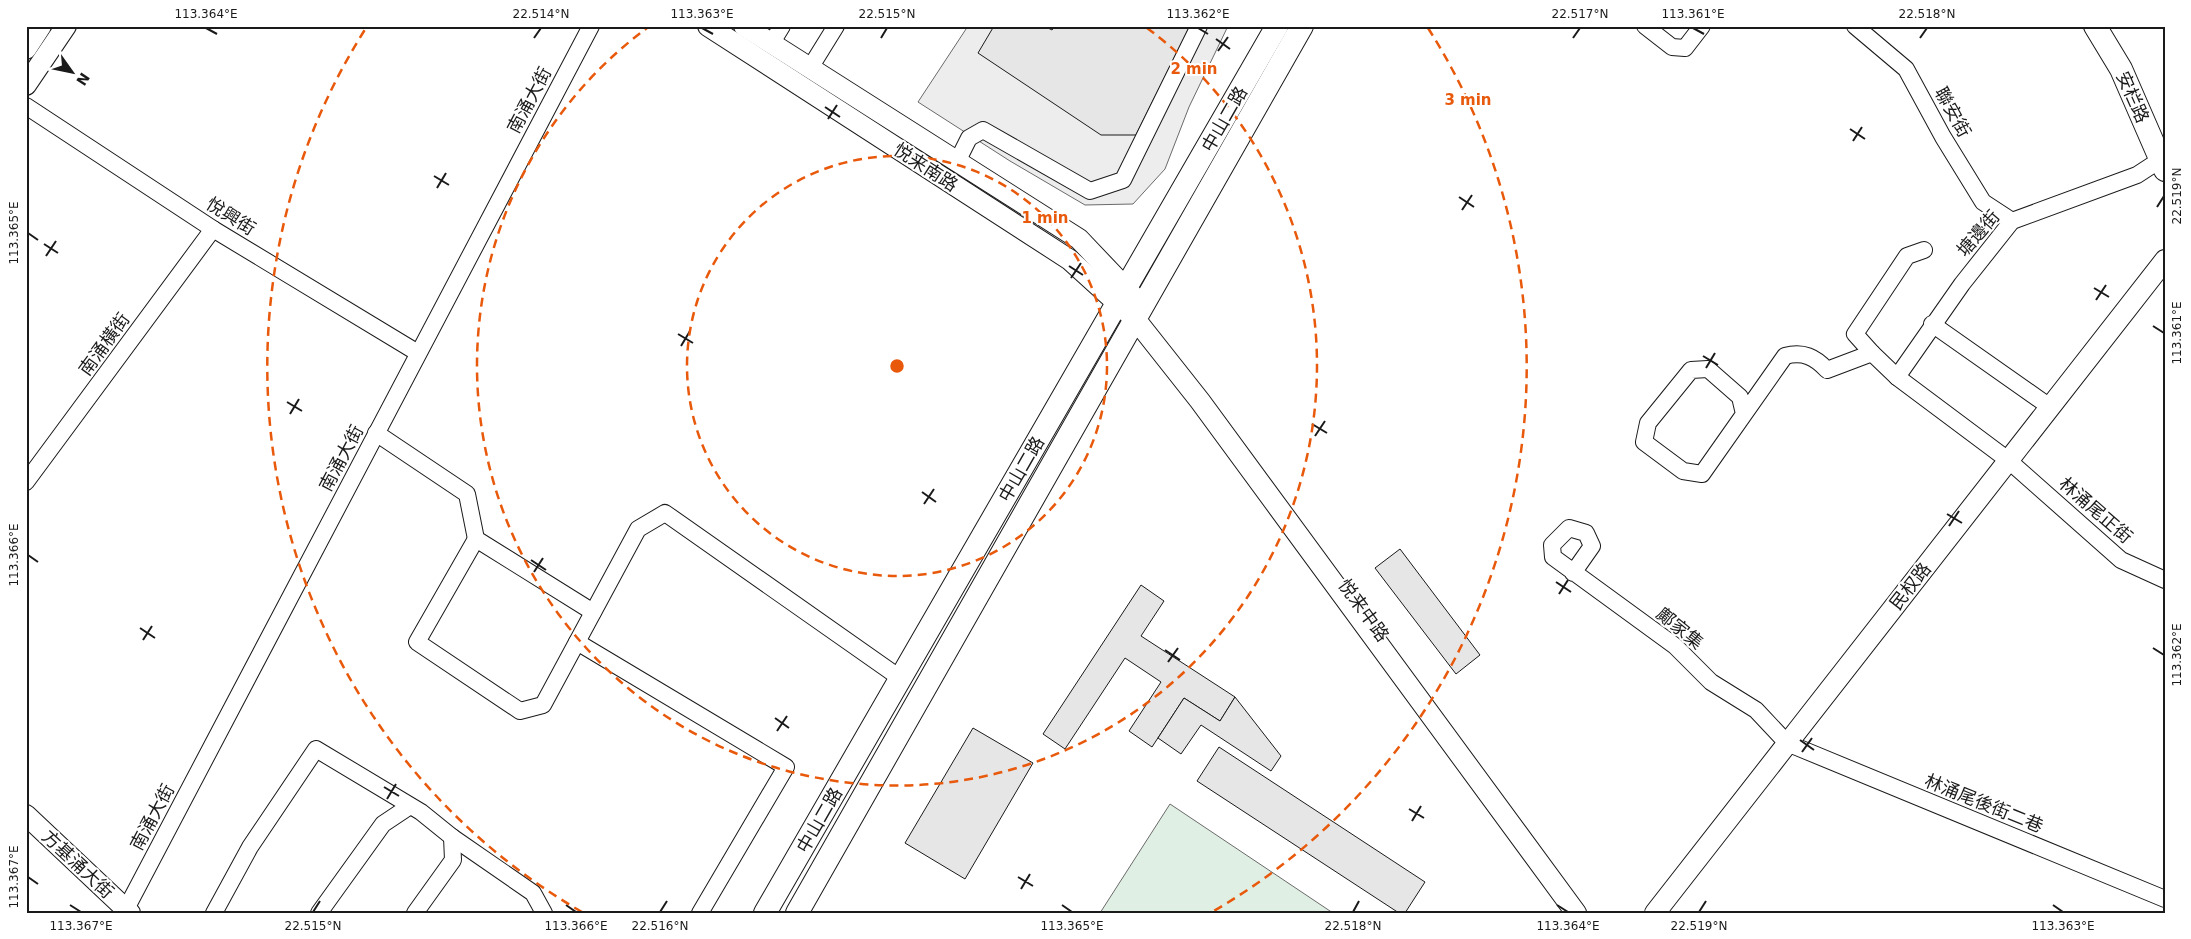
<svg xmlns="http://www.w3.org/2000/svg" width="2191" height="939" viewBox="0 0 2191 939" font-family="'DejaVu Sans','Noto Sans SC',sans-serif">
  <style>
    .green { fill: #e0efe3; stroke: #6a6a6a }
    .parking { fill: #ededed; stroke: #6a6a6a }
    .building { fill: #e6e6e6; stroke: #1a1a1a }
    .lines { fill: none; stroke-linecap: round; stroke-linejoin: round }
    .minor-casing { stroke: #1a1a1a; stroke-width: 18 }
    .tertiary-casing { stroke: #1a1a1a; stroke-width: 22 }
    .secondary-casing { stroke: #1a1a1a; stroke-width: 24 }
    .minor { stroke: #fff; stroke-width: 16 }
    .tertiary { stroke: #fff; stroke-width: 20 }
    .secondary { stroke: #fff; stroke-width: 22 }
    .ticks { fill: none; stroke: #1a1a1a; stroke-width: 2 }
    .ring { fill: none; stroke: #e8590c; stroke-width: 2.5; stroke-dasharray: 9 6 }
    .labels { text-anchor: middle; dominant-baseline: central; stroke-width: 4; stroke-linejoin: round; paint-order: stroke }
    .street-label { font-size: 18px; fill: #1a1a1a; stroke: #fff }
    .centre { fill: #e8590c; stroke: #fff; stroke-width: 2.5 }
    .ring-label { font-size: 15px; text-anchor: middle; font-weight: bold; fill: #e8590c; stroke: #fff; stroke-width: 4; stroke-linejoin: round; paint-order: stroke }
    .neatline { fill: none; stroke: #1a1a1a; stroke-width: 2 }
    .ticks-label { font-size: 12px; text-anchor: middle; fill: #1a1a1a }
  </style>
  <rect width="100%" height="100%" fill="#fff"/>
  <polygon class="green" points="1170,804 1333,913 1100,913"/>
  <polygon class="parking" points="968,26 1228,26 1189,107 1165,169 1133,204 1085,205 1010,161 918,102"/>
  <g class="building">
    <polygon points="994,26 1044,26 1052,30 1055,26 1190,26 1136,135 1101,135 978,53"/>
    <polygon points="1400,549 1480,655 1456,674 1375,568"/>
    <polygon points="1141,585 1164,601 1141,636 1235,697 1220,721 1184,698 1152,747 1129,731 1161,682 1125,658 1065,749 1043,734"/>
    <polygon points="1235,697 1281,756 1271,771 1201,725 1181,754 1158,738 1184,698 1220,721"/>
    <polygon points="973,728 1033,763 965,879 905,843"/>
    <polygon points="1219,747 1425,882 1405,913 1399,913 1197,781"/>
  </g>
  <g class="lines">
    <g class="minor-casing">
      <g id="minor">
        <polyline points="1645,26 1672,47 1685,48 1702,26"/>
        <polyline points="1855,26 1906,69 1943,137 1983,202 2012,221"/>
        <polyline points="771,44 782,26"/>
        <polyline points="810,68 836,26"/>
        <polyline points="26,106 213,229 418,353"/>
        <polyline points="957,162 969,138 983,130 1090,191 1123,180 1199,26"/>
        <polyline points="1932,324 2050,407"/>
        <polyline points="1872,353 1855,334 1907,256 1924,250"/>
        <polyline points="1897,377 1962,284 2012,221 2137,175 2160,160"/>
        <path d="M 1744,414 L 1740,397 L 1708,369 L 1691,370 L 1648,423 L 1644,442 L 1683,471 L 1702,474 L 1785,356 C 1803,351 1815,357 1827,370 L 1872,353 L 1897,377 L 2008,460 L 2121,560 L 2165,580"/>
        <polyline points="376,433 467,494 476,539 593,612"/>
        <polyline points="26,482 213,229"/>
        <polyline points="476,539 417,642 520,711 543,705 638,529 665,513 900,678"/>
        <polyline points="1573,573 1592,546 1586,533 1569,528 1552,545 1553,557 1675,646 1711,682 1756,710 1787,743 2165,899"/>
        <polyline points="577,642 786,767 700,913"/>
        <polyline points="126,909 591,26"/>
        <polyline points="214,913 250,847 316,749 421,812 452,837 533,893 544,913"/>
        <polyline points="319,913 383,824 410,806"/>
        <polyline points="415,913 453,860 452,837"/>
      </g>
    </g>
    <g class="tertiary-casing">
      <g id="tertiary">
        <polyline points="708,26 1070,260 1136,320 1200,401 1576,913"/>
        <polyline points="744,26 1079,239 1137,300"/>
        <polyline points="26,49 41,26"/>
        <polyline points="26,85 66,26"/>
        <polyline points="26,815 130,913"/>
        <polyline points="1655,913 2165,260"/>
      </g>
    </g>
    <g class="secondary-casing">
      <g id="secondary">
        <polyline points="2095,26 2121,69 2165,170"/>
        <polyline points="765,913 1277,26"/>
        <polyline points="797,913 1302,26"/>
      </g>
    </g>
    <use href="#minor" class="minor"/>
    <use href="#tertiary" class="tertiary"/>
    <use href="#secondary" class="secondary"/>
  </g>
  <path class="ticks" d="M 206,28 L 217,34M 702,28 L 713,34M 1198,28 L 1208,34M 1693,28 L 1704,34M 534,38 L 541,28M 881,38 L 887,28M 1573,38 L 1580,28M 1920,38 L 1927,28M 1216,39 L 1230,49M 1218,51 L 1228,37M 825,107 L 840,117M 828,119 L 837,105M 1850,129 L 1865,139M 1853,141 L 1862,127M 434,176 L 449,185M 437,188 L 446,173M 1459,197 L 1474,207M 2157,207 L 2164,196M 1462,210 L 1472,195M 28,233 L 38,240M 44,244 L 58,253M 46,256 L 56,241M 1069,266 L 1083,275M 1071,278 L 1081,263M 2094,288 L 2109,297M 2096,300 L 2106,285M 2153,326 L 2164,333M 678,334 L 693,343M 681,346 L 690,331M 1703,356 L 1718,365M 1706,368 L 1715,353M 287,402 L 302,411M 290,414 L 299,399M 1312,424 L 1327,433M 1315,436 L 1325,421M 922,492 L 936,502M 924,504 L 934,489M 1947,514 L 1962,523M 1949,526 L 1959,511M 28,555 L 38,562M 531,560 L 546,570M 534,572 L 543,558M 1556,582 L 1571,592M 1559,594 L 1568,580M 140,628 L 155,638M 143,640 L 152,626M 2153,648 L 2164,655M 1165,650 L 1180,660M 1168,662 L 1178,648M 775,718 L 789,728M 777,731 L 787,716M 1800,740 L 1814,750M 1802,752 L 1812,738M 384,787 L 399,796M 387,799 L 396,784M 1409,809 L 1424,818M 1412,821 L 1421,806M 28,877 L 38,884M 1018,877 L 1033,886M 1021,889 L 1030,874M 70,905 L 81,912M 566,905 L 576,912M 1062,905 L 1072,912M 1557,905 L 1568,912M 2053,905 L 2063,912M 313,912 L 320,901M 660,912 L 667,901M 1353,912 L 1359,901M 1699,912 L 1706,901"/>
  <g class="ring">
    <circle cx="897" cy="366" r="210"/>
    <path d="M1147 28A420 420 0 1 1 647 28"/>
    <path d="M582 912A630 630 0 0 1 366 28M1428 28A630 630 0 0 1 1212 912"/>
  </g>
  <g class="labels">
    <g class="street-label">
      <text transform="translate(2133 97) rotate(66)">安栏路</text>
      <text transform="translate(529 100) rotate(-62)">南涌大街</text>
      <text transform="translate(1953 112) rotate(61)">聯安街</text>
      <text transform="translate(1224 119) rotate(-60)">中山二路</text>
      <text transform="translate(926 167) rotate(33)">悦来南路</text>
      <text transform="translate(231 216) rotate(32)">悅興街</text>
      <text transform="translate(1978 233) rotate(-49)">塘邊街</text>
      <text transform="translate(104 344) rotate(-54)">南涌橫街</text>
      <text transform="translate(341 458) rotate(-62)">南涌大街</text>
      <text transform="translate(1021 469) rotate(-60)">中山二路</text>
      <text transform="translate(2096 510) rotate(41)">林涌尾正街</text>
      <text transform="translate(1910 586) rotate(-52)">民权路</text>
      <text transform="translate(1364 610) rotate(54)">悦来中路</text>
      <text transform="translate(1680 628) rotate(39)">鄺家集</text>
      <text transform="translate(1984 803) rotate(22)">林涌尾後街二巷</text>
      <text transform="translate(152 817) rotate(-62)">南涌大街</text>
      <text transform="translate(819 820) rotate(-60)">中山二路</text>
      <text transform="translate(78 864) rotate(43)">方基涌大街</text>
    </g>
  </g>
  <circle cx="897" cy="366" r="8" class="centre"/>
  <g class="ring-label">
    <text x="1194" y="74">2 min</text>
    <text x="1468" y="105">3 min</text>
    <text x="1045" y="223">1 min</text>
  </g>
  <rect width="2191" height="939" fill="none" stroke="#ffffff" stroke-width="55"/>
  <g transform="translate(72 72) rotate(123)" stroke="#ffffff" stroke-width="4" paint-order="stroke">
  <path d="M0-4L9 19L0 12L-9 19Z" fill="#1a1a1a"/>
  <text y="-8" font-size="14" font-weight="bold" text-anchor="middle" fill="#1a1a1a">N</text>
  </g>
  <rect x="28" y="28" width="2136" height="884" class="neatline"/>
  <g class="ticks-label">
    <text x="206" y="18">113.364°E</text>
    <text x="541" y="18">22.514°N</text>
    <text x="702" y="18">113.363°E</text>
    <text x="887" y="18">22.515°N</text>
    <text x="1198" y="18">113.362°E</text>
    <text x="1580" y="18">22.517°N</text>
    <text x="1693" y="18">113.361°E</text>
    <text x="1927" y="18">22.518°N</text>
    <text transform="translate(2177 196) rotate(-90)" y="4">22.519°N</text>
    <text transform="translate(14 233) rotate(-90)" y="4">113.365°E</text>
    <text transform="translate(2177 333) rotate(-90)" y="4">113.361°E</text>
    <text transform="translate(14 555) rotate(-90)" y="4">113.366°E</text>
    <text transform="translate(2177 655) rotate(-90)" y="4">113.362°E</text>
    <text transform="translate(14 877) rotate(-90)" y="4">113.367°E</text>
    <text x="81" y="930">113.367°E</text>
    <text x="313" y="930">22.515°N</text>
    <text x="576" y="930">113.366°E</text>
    <text x="660" y="930">22.516°N</text>
    <text x="1072" y="930">113.365°E</text>
    <text x="1353" y="930">22.518°N</text>
    <text x="1568" y="930">113.364°E</text>
    <text x="1699" y="930">22.519°N</text>
    <text x="2063" y="930">113.363°E</text>
  </g>
</svg>
